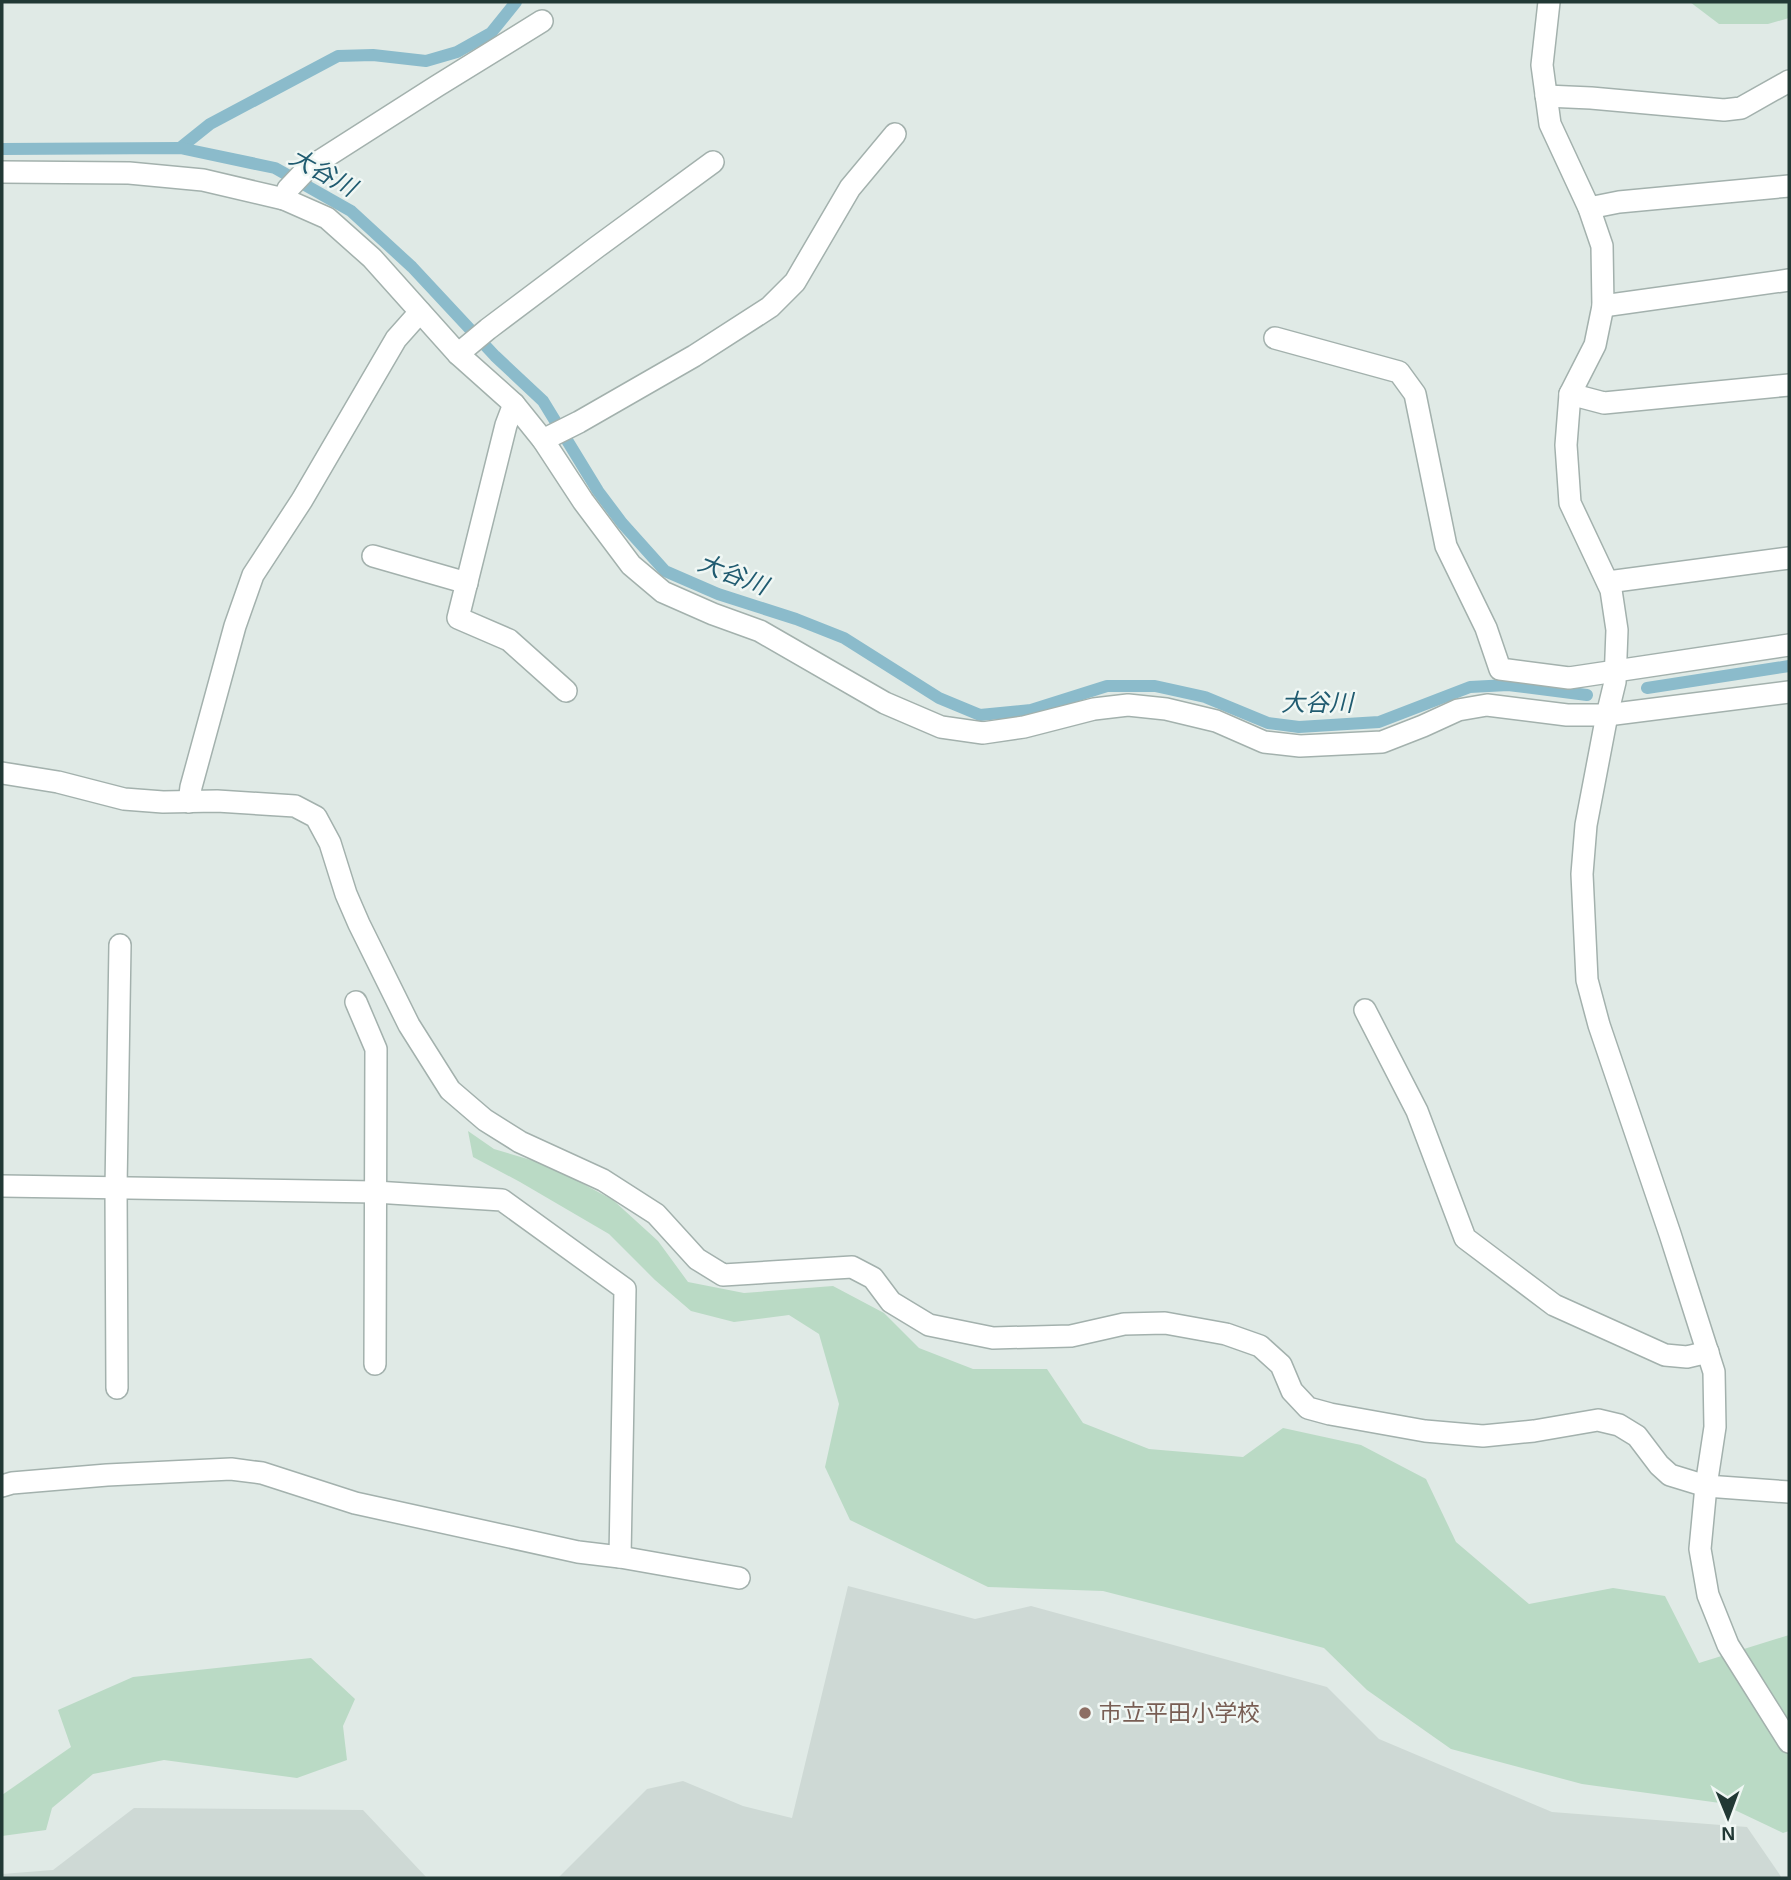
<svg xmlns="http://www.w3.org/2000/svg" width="1791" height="1880" viewBox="0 0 1791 1880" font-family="Arial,'Noto Sans JP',sans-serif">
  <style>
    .built { fill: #ced9d5 }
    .green { fill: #badac5 }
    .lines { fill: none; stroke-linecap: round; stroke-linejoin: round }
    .stream { stroke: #8bbbcb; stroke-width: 12 }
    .lane-casing { stroke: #a3b1ad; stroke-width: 24 }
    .street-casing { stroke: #a3b1ad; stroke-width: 24 }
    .lane { stroke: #fff; stroke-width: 21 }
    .street { stroke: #fff; stroke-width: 21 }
    .education-dot { fill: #8d6e63; stroke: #f0f7f4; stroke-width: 2.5 }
    .labels { text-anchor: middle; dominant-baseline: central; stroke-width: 5; stroke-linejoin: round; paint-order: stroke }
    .education-label { font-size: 23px; fill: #785e54; stroke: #f0f7f4; text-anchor: start }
    .water-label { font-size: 24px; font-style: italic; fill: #205b70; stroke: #f0f7f4 }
  </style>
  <rect width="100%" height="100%" fill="#e0eae6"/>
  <g class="built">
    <polygon points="848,1586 975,1619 1031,1606 1327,1687 1379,1739 1552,1812 1747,1827 1782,1878 558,1878 647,1789 683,1781 743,1806 792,1818"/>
    <polygon points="134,1808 363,1810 427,1878 2,1878 2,1874 53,1870"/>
  </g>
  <g class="green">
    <polygon points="1690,2 1789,2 1789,18 1768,24 1719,24"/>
    <polygon points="468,1131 494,1149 548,1165 613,1200 658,1241 688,1282 744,1293 833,1286 884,1313 919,1348 973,1369 1047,1369 1083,1423 1149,1449 1243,1457 1283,1428 1361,1445 1426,1479 1456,1542 1529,1604 1613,1588 1665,1596 1699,1663 1789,1635 1789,1831 1783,1833 1720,1803 1582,1784 1451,1749 1367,1690 1324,1648 1103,1591 988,1587 850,1520 825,1467 839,1404 819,1334 789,1315 734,1322 691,1311 655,1280 609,1234 520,1182 473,1157"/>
    <polygon points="311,1658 355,1699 343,1726 347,1760 297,1778 164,1760 93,1774 52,1808 46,1830 2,1836 2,1795 71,1747 58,1710 133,1677"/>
  </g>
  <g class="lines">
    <g class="stream">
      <polyline points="180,148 210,124 338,56 373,55 426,61 457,52 491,33 516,2"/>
      <polyline points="2,149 180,148 275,168 351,211 412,267 495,356 543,401 598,491 622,523 665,571 718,594 796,619 844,638 939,698 980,715 1031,710 1107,686 1155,686 1205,697 1268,723 1299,727 1379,722 1470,687 1508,685 1587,695"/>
      <polyline points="1647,688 1789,666"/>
    </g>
    <g class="lane-casing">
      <g id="lane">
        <polyline points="1589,208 1619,202 1789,186"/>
        <polyline points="1603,306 1789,280"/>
        <polyline points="1275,338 1399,372 1415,394 1446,546 1486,628 1500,669 1569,678 1789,645"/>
        <polyline points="1570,394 1604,403 1789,385"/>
        <polyline points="1608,582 1789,558"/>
        <polyline points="356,1002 376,1049 375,1364"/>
        <polyline points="117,1388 116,1188 120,945"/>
      </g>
    </g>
    <g class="street-casing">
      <g id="street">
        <polyline points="1549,2 1542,65 1550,124 1589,208 1602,246 1603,306 1595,345 1570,394 1566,445 1570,503 1611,590 1617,630 1615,682 1607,715 1586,825 1582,874 1587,980 1599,1025 1670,1234 1714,1372 1715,1427 1706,1486 1700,1549 1708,1595 1728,1645 1789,1742"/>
        <polyline points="1546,96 1591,98 1724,110 1741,108 1789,81"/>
        <polyline points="2,172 129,173 203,180 284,199 327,218 372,258 458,354 514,404 543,440 583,501 631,565 663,592 713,614 760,631 885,703 941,727 983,733 1024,727 1094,709 1128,705 1166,709 1216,721 1264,742 1300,746 1382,742 1423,726 1458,710 1487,705 1567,715 1607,715 1789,692"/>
        <polyline points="284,199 288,189 307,169 437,86 542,21"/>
        <polyline points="458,354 488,329 597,247 713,162"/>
        <polyline points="514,404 506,425 458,618 509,640 566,691"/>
        <polyline points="543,440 579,422 694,356 770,307 795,282 850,188 895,134"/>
        <polyline points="373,556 467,583"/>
        <polyline points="2,773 58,782 124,799 163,802 217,801 295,806 316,817 330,843 346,894 359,924 409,1025 450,1090 485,1120 520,1142 603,1180 656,1214 697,1259 723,1275 852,1267 873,1278 891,1302 929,1325 993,1338 1071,1336 1124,1324 1165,1323 1226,1334 1260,1346 1281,1365 1292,1391 1308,1408 1330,1414 1425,1431 1483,1436 1534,1431 1598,1420 1619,1425 1637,1436 1659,1465 1670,1475 1706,1486 1789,1492"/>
        <polyline points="189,802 191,787 235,626 253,575 302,500 396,339 420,312"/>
        <polyline points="1365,1010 1417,1111 1465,1238 1554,1305 1665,1355 1687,1357 1708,1352"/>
        <polyline points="2,1186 375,1192 502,1200 625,1289 620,1557"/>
        <polyline points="2,1486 12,1483 107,1475 231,1469 262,1473 355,1503 578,1552 620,1557 739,1578"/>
      </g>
    </g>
    <use href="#lane" class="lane"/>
    <use href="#street" class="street"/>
  </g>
  <circle class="education-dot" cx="1085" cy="1713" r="7"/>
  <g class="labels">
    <g class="education-label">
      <text x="1099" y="1713">市立平田小学校</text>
    </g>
    <g class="water-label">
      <text transform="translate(323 172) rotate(29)">大谷川</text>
      <text transform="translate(733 574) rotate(21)">大谷川</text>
      <text x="1317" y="702">大谷川</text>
    </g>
  </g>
  <rect width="1791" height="1880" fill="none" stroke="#223935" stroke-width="7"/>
  <g transform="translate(1728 1817) rotate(179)" stroke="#f0f7f4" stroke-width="5" paint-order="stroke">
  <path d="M0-5L12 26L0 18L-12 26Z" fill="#223935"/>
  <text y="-10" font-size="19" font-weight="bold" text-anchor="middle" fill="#223935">N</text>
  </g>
</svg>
